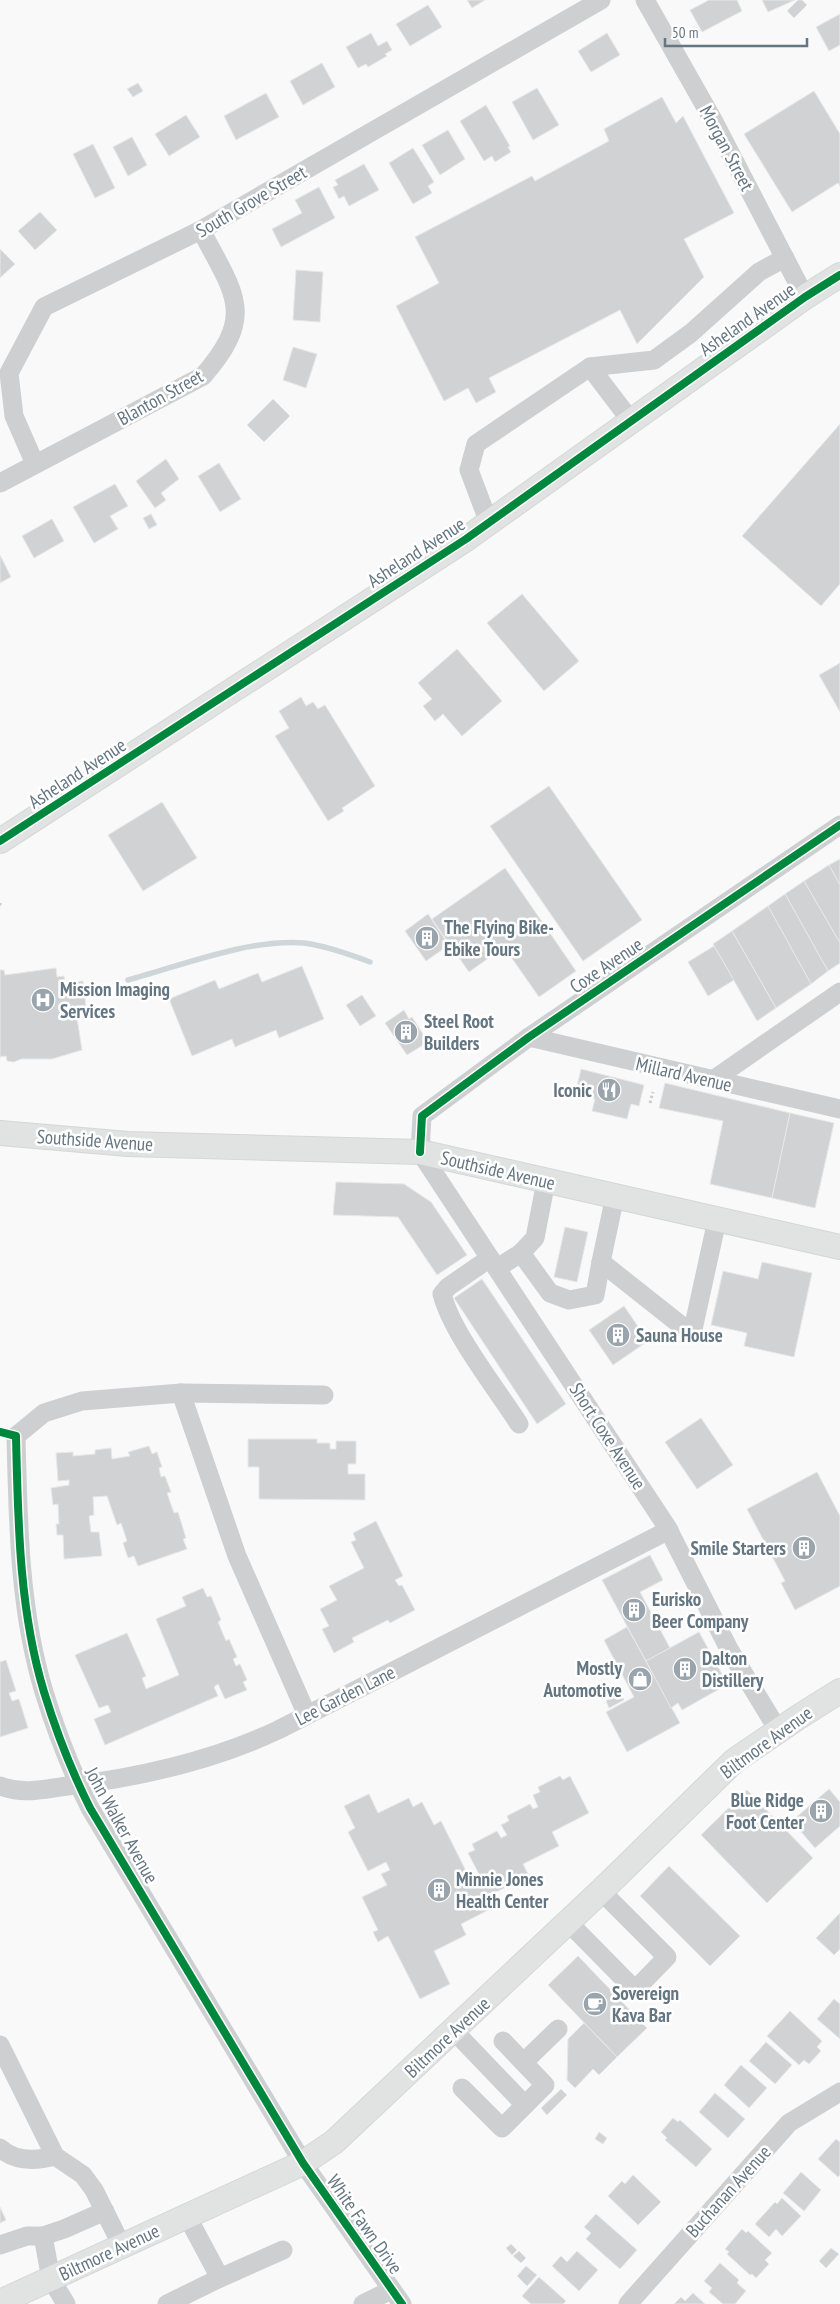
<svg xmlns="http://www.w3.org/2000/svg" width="840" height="2304" viewBox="0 0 840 2304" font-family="'PT Sans Narrow',sans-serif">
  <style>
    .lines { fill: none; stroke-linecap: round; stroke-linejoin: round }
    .stream { stroke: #ced6d9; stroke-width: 5.5 }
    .building { fill: #d0d2d3; stroke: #e8e8e8 }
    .major-casing { stroke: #d5d6d7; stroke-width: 26 }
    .path { stroke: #cbcccd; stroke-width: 3; stroke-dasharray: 2.5 2.5; stroke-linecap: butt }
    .minor { stroke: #cecfd0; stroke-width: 19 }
    .major { stroke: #e1e2e2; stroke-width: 24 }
    .cycleway-casing { stroke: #fff; stroke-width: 11 }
    .cycleway { stroke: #00873e; stroke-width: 8 }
    .labels { text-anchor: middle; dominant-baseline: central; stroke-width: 5; stroke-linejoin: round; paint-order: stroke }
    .street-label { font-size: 19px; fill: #657683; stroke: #fff }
    .poi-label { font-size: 19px; font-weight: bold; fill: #657683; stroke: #fff; text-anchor: start }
  </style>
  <rect width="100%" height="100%" fill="#f9f9f9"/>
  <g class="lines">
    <path class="stream" d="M 128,980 C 180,966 251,938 304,943 C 326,946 349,954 370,962"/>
  </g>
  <g class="building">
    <polygon points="467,0 485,0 472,8"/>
    <polygon points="709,0 737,0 742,11 702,32 690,10"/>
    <polygon points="762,0 795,0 768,12"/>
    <polygon points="798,0 802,0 807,5 794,18 787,11"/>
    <polygon points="428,5 442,27 410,46 396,24"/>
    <polygon points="840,14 840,45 829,51 816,27"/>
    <polygon points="371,33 378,46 387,41 392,50 385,54 387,56 368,67 366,64 358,68 346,47"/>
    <polygon points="607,33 620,55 591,72 578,51"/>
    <polygon points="322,63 335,87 303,105 290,81"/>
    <polygon points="138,83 143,91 133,97 127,89"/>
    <polygon points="537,88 559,125 533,140 512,102"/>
    <polygon points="814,91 840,134 840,186 838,183 792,212 744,134"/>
    <polygon points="266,93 279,117 236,140 224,116"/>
    <polygon points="662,97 676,123 683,116 734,213 684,239 704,277 637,344 620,310 489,378 496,392 476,403 468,388 444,401 396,306 439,283 415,237 532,176 535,181 609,141 604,129"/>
    <polygon points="486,105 510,146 508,147 511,152 495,162 492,156 484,161 460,121"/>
    <polygon points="186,115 200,137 169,156 155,134"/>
    <polygon points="448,130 465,159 440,175 422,145"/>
    <polygon points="132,137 147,165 128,176 113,147"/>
    <polygon points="93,144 115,188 95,198 73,154"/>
    <polygon points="413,148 434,182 428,186 432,193 413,204 389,163"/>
    <polygon points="364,164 379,190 349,206 344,196 339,199 333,187 338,185 335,180"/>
    <polygon points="319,187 335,218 281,247 272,229 302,213 295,200"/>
    <polygon points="40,212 57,230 35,250 18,231"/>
    <polygon points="0,249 15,264 0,278"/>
    <polygon points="296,270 323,272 320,322 293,320"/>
    <polygon points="293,347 317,354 306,388 283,380"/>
    <polygon points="273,399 290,416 264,442 247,425"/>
    <polygon points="840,424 840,584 821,606 742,536"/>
    <polygon points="166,459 179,479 161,493 166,500 155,508 136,481"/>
    <polygon points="219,463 241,499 220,512 198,476"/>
    <polygon points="115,484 128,506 110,516 118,529 94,543 73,507"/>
    <polygon points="151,514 157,525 149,529 143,518"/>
    <polygon points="52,519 64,541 34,558 22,536"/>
    <polygon points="0,555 11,577 0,583"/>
    <polygon points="522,594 579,661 544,691 487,623"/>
    <polygon points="457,649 502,701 462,736 443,714 435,721 423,706 432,699 418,683"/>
    <polygon points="840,663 840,712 819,675"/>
    <polygon points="301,697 306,706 313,702 318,709 325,705 375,786 342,808 344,811 328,821 275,736 289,728 279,711"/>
    <polygon points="549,786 642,920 583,961 490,826"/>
    <polygon points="162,802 197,858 143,891 108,835"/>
    <polygon points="840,859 840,885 829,865"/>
    <polygon points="829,865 840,885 840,943 804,881"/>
    <polygon points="505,868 576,971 539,997 504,947 469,972 432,919"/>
    <polygon points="804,881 840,943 840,963 828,971 785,894"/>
    <polygon points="785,894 828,971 811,984 768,906"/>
    <polygon points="768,906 811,984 776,1008 732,931"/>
    <polygon points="428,914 449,945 426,961 405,931"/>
    <polygon points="732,931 776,1008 757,1021 713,944"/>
    <polygon points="714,946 734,980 708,996 688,962"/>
    <polygon points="302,966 324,1019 279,1038 276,1030 235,1047 232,1039 192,1056 169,999 215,980 219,989 258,973 262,982"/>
    <polygon points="56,968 57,977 64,976 65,983 83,981 87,1017 77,1018 82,1050 52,1059 21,1059 14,1062 7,1061 6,1056 0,1057 0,970 4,970 5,975"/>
    <polygon points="362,995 376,1016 360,1026 346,1005"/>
    <polygon points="404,1010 409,1019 412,1017 428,1042 407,1055 385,1023"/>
    <polygon points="581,1069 644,1085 639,1106 631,1104 627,1119 592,1111 595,1099 575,1095"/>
    <polygon points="665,1083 790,1113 772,1198 710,1184 723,1121 659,1108"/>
    <polygon points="790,1113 834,1123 815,1208 772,1198"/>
    <polygon points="336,1182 404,1184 431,1202 467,1255 437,1275 398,1217 333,1215"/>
    <polygon points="565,1227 588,1232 577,1282 554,1277"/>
    <polygon points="762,1262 812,1273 794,1357 744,1346 747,1333 711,1325 723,1271 758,1279"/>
    <polygon points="482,1279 566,1404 537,1424 454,1298"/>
    <polygon points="624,1306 648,1341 613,1365 589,1330"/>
    <polygon points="701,1418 733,1465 697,1489 665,1442"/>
    <polygon points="248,1439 317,1439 317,1443 330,1443 330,1449 336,1449 336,1441 356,1441 356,1464 348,1464 348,1474 365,1474 365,1500 259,1499 259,1467 248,1467"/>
    <polygon points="149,1446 152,1454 157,1452 162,1467 159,1468 161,1477 165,1476 171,1492 167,1493 174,1513 178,1512 186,1538 183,1539 187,1549 138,1566 134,1556 128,1558 123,1543 127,1541 121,1523 117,1525 107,1496 93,1497 94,1515 89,1516 91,1532 99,1532 102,1556 64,1559 63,1535 57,1535 56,1524 59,1524 58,1504 53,1505 51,1488 69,1485 69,1480 58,1481 56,1453 73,1452 73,1456 95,1454 95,1450 111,1448 112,1459 130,1456 128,1452"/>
    <polygon points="817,1472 840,1516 840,1586 795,1610 781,1583 785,1581 747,1509"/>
    <polygon points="376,1521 403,1576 395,1580 399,1586 402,1585 415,1610 390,1623 388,1620 352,1638 354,1642 334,1653 322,1629 329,1626 320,1609 337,1600 329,1586 364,1568 351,1542 356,1540 353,1533"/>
    <polygon points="650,1555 663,1580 640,1592 670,1648 646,1661 602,1580"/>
    <polygon points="203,1588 207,1597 211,1596 221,1620 218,1622 226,1641 229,1639 237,1657 233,1659 236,1666 240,1664 247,1680 243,1682 247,1690 225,1699 218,1684 214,1687 218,1696 105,1745 94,1719 111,1712 108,1705 99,1708 75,1655 127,1633 146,1676 142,1678 146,1689 179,1675 156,1619 186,1606 182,1597"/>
    <polygon points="675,1592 679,1600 663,1607 659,1599"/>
    <polygon points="627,1627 680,1723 627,1752 606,1712 634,1697 604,1640"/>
    <polygon points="699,1632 723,1676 719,1679 723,1687 682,1710 678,1703 671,1708 646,1661"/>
    <polygon points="6,1660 16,1691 9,1693 12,1701 19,1699 28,1728 0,1737 0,1662"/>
    <polygon points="621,1693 624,1700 609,1708 606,1701"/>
    <polygon points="560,1776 563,1780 570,1776 589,1813 552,1832 559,1846 523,1864 529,1876 492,1894 498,1905 461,1924 466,1935 434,1951 450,1984 420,1999 388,1936 378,1942 373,1932 378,1930 362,1897 387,1885 381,1874 390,1870 386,1862 368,1871 348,1832 355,1828 344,1806 369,1794 378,1813 409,1798 413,1807 422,1802 434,1825 441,1821 472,1883 481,1878 468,1853 475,1850 472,1844 497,1831 501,1838 507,1835 501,1825 509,1821 507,1816 530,1804 533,1809 538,1807 533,1795 540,1792 538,1787"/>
    <polygon points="829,1789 840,1802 840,1826 815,1848 792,1821"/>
    <polygon points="747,1790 813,1858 767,1903 701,1835"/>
    <polygon points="669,1866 740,1936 710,1966 640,1896"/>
    <polygon points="840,1913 840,1949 834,1955 816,1938"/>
    <polygon points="578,1956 647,2028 617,2057 548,1985"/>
    <polygon points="834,1999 840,2004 840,2039 817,2019"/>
    <polygon points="790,2011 822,2041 817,2047 821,2051 809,2064 804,2060 799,2065 767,2036"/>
    <polygon points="584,2023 617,2057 599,2075 593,2069 575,2088 567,2080 568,2039"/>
    <polygon points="766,2042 792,2065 775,2084 749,2061"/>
    <polygon points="741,2065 767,2088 749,2108 724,2085"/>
    <polygon points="561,2089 567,2095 547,2115 541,2108"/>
    <polygon points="715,2093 745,2119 728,2138 699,2112"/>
    <polygon points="673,2118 678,2122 680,2120 712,2149 696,2167 665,2140 667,2138 661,2132"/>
    <polygon points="599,2132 607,2138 603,2144 595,2139"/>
    <polygon points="836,2139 840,2142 840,2175 838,2177 818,2159"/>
    <polygon points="801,2172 821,2190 804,2211 783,2193"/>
    <polygon points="633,2175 661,2202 638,2225 608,2196 622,2181 625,2184"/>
    <polygon points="782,2198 801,2216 782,2236 776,2229 769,2237 755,2224 775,2202 777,2204"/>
    <polygon points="0,2207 6,2220 0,2223"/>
    <polygon points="596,2214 637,2250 620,2269 586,2239 591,2233 584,2227"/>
    <polygon points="742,2229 746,2233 748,2231 772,2253 765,2260 769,2264 756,2278 752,2274 750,2275 727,2254 729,2252 725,2249"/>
    <polygon points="511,2244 517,2250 512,2255 506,2248"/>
    <polygon points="831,2248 839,2254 826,2268 819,2261"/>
    <polygon points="519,2251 526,2258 521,2263 513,2256"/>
    <polygon points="577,2251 598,2270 579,2291 552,2266 561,2256 567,2262"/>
    <polygon points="720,2263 739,2280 737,2283 746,2291 735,2304 723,2304 709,2292 712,2288 704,2281"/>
    <polygon points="526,2266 537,2275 527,2286 517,2276"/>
    <polygon points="539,2277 566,2301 563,2304 531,2304 522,2296"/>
    <polygon points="693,2293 705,2304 674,2304 681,2297 685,2301"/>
  </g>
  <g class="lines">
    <g class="major-casing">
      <g id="major">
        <polyline points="0,841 466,539 805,297 840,275"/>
        <polyline points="0,1133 128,1144 420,1152 840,1247"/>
        <polyline points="0,2302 303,2163 334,2142 601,1891 734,1761 797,1718 840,1691"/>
      </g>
    </g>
    <g class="path">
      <polyline points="0,903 0,906"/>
      <polyline points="650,1103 653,1092"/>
    </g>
    <g class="minor">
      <polyline points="645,0 713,120 805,297"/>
      <polyline points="590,367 631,421"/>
      <polyline points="35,464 14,416 9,373 44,307 201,230 601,0"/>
      <path d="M 0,483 L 203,376 C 257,314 234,294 201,230"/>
      <polyline points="489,523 469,470 476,444 590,367 654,360 691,333 759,272 785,258"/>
      <polyline points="529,1037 840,1109"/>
      <polyline points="713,1080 840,992"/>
      <polyline points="615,1196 601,1262 692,1334 717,1220"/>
      <polyline points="521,1253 535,1238 546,1181"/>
      <path d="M 490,1258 L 448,1287 L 442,1294 C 452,1333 496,1388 519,1424"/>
      <polyline points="497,1268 521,1253 550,1293 569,1300 595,1295 601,1262"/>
      <polyline points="181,1393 237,1556 307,1715"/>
      <path d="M 16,1436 C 18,1521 19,1610 44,1692 C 56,1731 72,1772 90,1808 L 303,2163 L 402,2304"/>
      <polyline points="16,1436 44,1413 82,1401 181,1393 324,1395"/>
      <polyline points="778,1730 730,1651 667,1527 420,1152 422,1116 529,1037 840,825"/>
      <path d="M 0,1786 C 24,1795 43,1789 68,1786 C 141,1777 212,1761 278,1730 L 669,1530"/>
      <polyline points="567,1921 635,1990 667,1957 601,1891"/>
      <polyline points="454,2031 525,2105 545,2085 503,2041"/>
      <polyline points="0,2045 55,2156 83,2175 94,2190 122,2246"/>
      <polyline points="524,2062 558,2029"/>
      <polyline points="462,2088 502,2128 525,2105"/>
      <path d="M 0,2148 C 15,2162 36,2161 55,2156"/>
      <polyline points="0,2245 27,2236 43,2236"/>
      <polyline points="220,2278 283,2250"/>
      <polyline points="66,2304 51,2279 43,2236 64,2229 105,2211"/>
      <polyline points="167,2304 220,2278 187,2216"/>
      <polyline points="363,2304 391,2290"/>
      <polyline points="628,2304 789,2123 840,2092"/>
    </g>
    <use href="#major" class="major"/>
    <g class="cycleway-casing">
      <g id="cycleway">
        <polyline points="0,841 466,539 805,297 840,275"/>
        <polyline points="420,1152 422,1116 529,1037 840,825"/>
        <path d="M 0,1432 L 16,1436 C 18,1521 19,1610 44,1692 C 56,1731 72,1772 90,1808 L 303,2163 L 402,2304"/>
      </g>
    </g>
    <use href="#cycleway" class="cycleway"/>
  </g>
  <defs>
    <g id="building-disc" transform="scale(1.25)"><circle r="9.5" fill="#99a4ac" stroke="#fff"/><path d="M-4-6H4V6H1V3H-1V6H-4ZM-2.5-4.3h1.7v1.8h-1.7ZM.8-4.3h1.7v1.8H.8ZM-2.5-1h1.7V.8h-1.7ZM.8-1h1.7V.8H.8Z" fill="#fff"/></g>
    <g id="hospital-disc" transform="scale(1.25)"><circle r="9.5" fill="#99a4ac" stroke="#fff"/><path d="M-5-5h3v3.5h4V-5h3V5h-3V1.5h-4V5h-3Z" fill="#fff"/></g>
    <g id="restaurant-disc" transform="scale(1.25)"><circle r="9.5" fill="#99a4ac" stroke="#fff"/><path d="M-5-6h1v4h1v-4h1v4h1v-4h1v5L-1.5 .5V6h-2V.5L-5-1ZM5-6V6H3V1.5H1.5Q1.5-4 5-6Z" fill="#fff"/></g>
    <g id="shop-disc" transform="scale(1.25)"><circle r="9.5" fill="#99a4ac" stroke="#fff"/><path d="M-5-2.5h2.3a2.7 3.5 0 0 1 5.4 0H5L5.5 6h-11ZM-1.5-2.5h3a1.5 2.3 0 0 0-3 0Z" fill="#fff"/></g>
    <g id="cafe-disc" transform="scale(1.25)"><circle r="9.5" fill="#99a4ac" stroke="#fff"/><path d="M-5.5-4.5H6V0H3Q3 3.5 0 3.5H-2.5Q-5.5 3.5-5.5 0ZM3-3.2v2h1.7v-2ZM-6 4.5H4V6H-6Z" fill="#fff"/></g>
  </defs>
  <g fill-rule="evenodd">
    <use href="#building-disc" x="427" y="938"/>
    <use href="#hospital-disc" x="43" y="1000"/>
    <use href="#building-disc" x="406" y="1032"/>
    <use href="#restaurant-disc" x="609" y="1090"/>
    <use href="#building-disc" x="618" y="1335"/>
    <use href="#building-disc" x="804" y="1548"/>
    <use href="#building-disc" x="634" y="1610"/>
    <use href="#building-disc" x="685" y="1669"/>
    <use href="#shop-disc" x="640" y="1679"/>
    <use href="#building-disc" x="821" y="1811"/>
    <use href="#building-disc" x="439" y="1890"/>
    <use href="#cafe-disc" x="595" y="2004"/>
  </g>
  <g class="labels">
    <g class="street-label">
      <text transform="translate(727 148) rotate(62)">Morgan Street</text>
      <text transform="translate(251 201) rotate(-30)">South Grove Street</text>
      <text transform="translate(747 319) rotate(-35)">Asheland Avenue</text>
      <text transform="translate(160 397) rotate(-29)">Blanton Street</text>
      <text transform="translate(416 552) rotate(-33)">Asheland Avenue</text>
      <text transform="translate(77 773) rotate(-33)">Asheland Avenue</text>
      <text transform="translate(606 965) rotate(-34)">Coxe Avenue</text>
      <text transform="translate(684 1074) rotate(13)">Millard Avenue</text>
      <text transform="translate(95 1140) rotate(4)">Southside Avenue</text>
      <text transform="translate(498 1170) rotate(13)">Southside Avenue</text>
      <text transform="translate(608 1436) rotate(57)">Short Coxe Avenue</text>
      <text transform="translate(345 1695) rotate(-27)">Lee Garden Lane</text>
      <text transform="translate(766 1742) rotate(-36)">Biltmore Avenue</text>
      <text transform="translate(122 1825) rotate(61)">John Walker Avenue</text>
      <text transform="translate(447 2037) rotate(-43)">Biltmore Avenue</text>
      <text transform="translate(728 2191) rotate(-48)">Buchanan Avenue</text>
      <text transform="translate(365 2224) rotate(55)">White Fawn Drive</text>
      <text transform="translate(109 2252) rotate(-25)">Biltmore Avenue</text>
    </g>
    <g class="poi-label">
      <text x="444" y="927">The Flying Bike-<tspan x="444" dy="22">Ebike Tours</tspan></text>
      <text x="60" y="989">Mission Imaging<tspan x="60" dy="22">Services</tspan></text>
      <text x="424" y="1021">Steel Root<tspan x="424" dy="22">Builders</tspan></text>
      <text x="592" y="1090" text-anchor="end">Iconic</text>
      <text x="636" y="1335">Sauna House</text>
      <text x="786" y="1548" text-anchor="end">Smile Starters</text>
      <text x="652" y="1599">Eurisko<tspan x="652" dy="22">Beer Company</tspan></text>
      <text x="702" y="1658">Dalton<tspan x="702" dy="22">Distillery</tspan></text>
      <text x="622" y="1668" text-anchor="end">Mostly<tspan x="622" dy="22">Automotive</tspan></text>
      <text x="804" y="1800" text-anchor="end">Blue Ridge<tspan x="804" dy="22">Foot Center</tspan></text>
      <text x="456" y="1879">Minnie Jones<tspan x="456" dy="22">Health Center</tspan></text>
      <text x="612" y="1993">Sovereign<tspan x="612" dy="22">Kava Bar</tspan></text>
    </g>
  </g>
  <path d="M665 38v8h142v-8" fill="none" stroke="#657683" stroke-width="2.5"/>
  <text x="672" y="38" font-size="15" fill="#657683" stroke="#ffffff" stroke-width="4" paint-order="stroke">50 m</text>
</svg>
